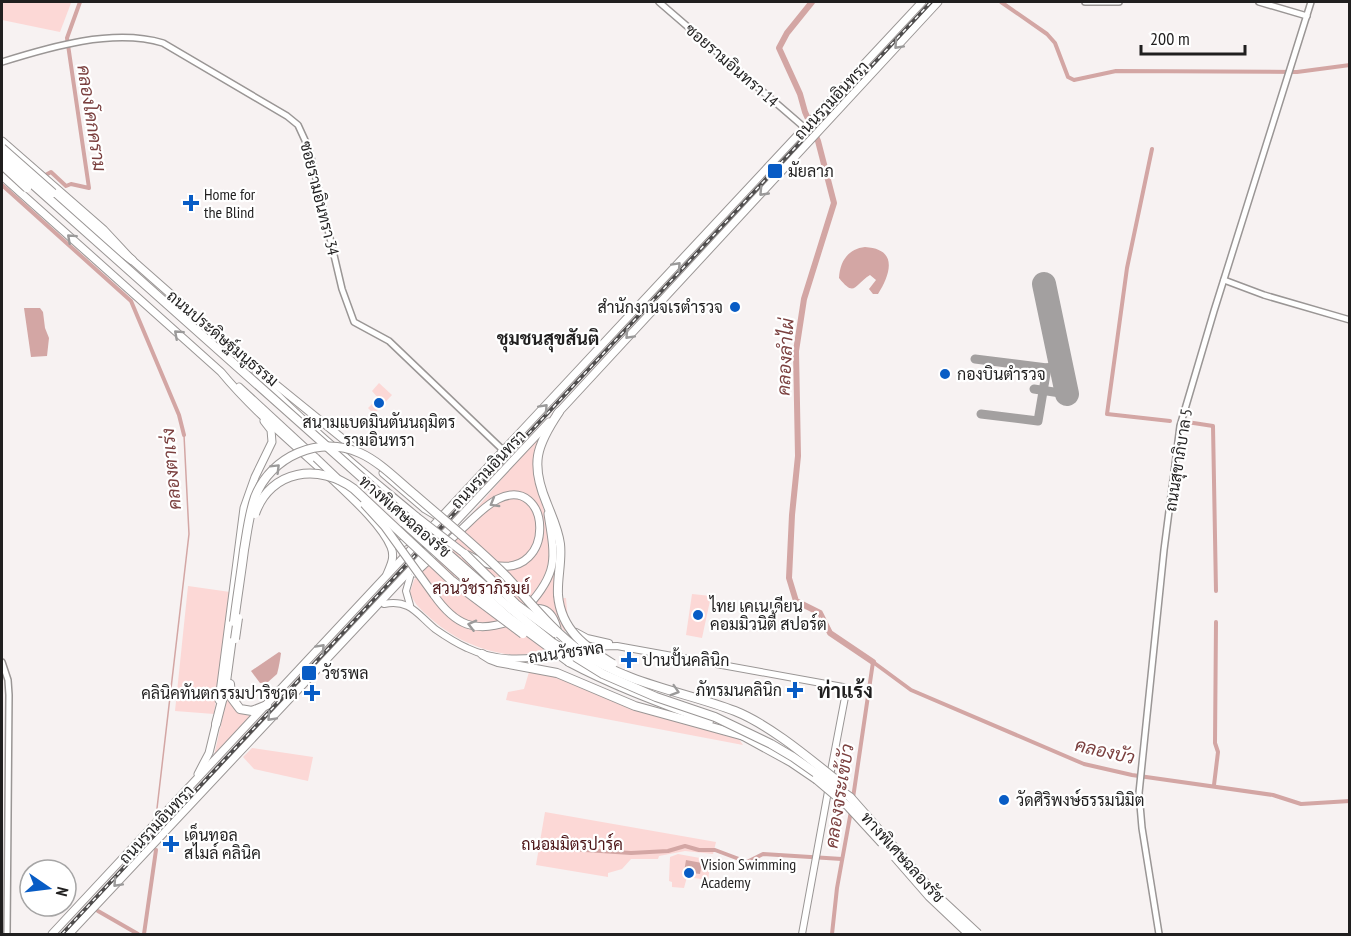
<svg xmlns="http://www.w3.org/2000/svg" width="1351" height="936" viewBox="0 0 1351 936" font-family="'PT Sans Narrow',Sarabun,sans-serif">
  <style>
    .green { fill: #fcd8d6 }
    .water { fill: #d3a6a4 }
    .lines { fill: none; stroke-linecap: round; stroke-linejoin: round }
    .stream { stroke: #d3a6a4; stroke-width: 1.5 }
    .canal { stroke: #d3a6a4; stroke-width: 4 }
    .river { stroke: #d3a6a4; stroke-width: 6 }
    .taxiway { stroke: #a3a0a0; stroke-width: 9 }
    .runway { stroke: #a3a0a0; stroke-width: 24 }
    .tertiary-casing { stroke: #9a9695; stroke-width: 8 }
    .secondary-casing { stroke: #9a9695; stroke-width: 8 }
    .primary-casing { stroke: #9a9695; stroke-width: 9 }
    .motorway-casing { stroke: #9a9695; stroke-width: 10 }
    .tertiary { stroke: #fff; stroke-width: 5 }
    .secondary { stroke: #fff; stroke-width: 6 }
    .primary { stroke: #fff; stroke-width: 7 }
    .motorway { stroke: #fff; stroke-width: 8 }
    .rail-casing { stroke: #4f4d4d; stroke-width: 4 }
    .rail { stroke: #fff; stroke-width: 1.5; stroke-dasharray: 4.5; stroke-linecap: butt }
    .primary-bridge-casing { stroke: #9a9695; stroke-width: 9; stroke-linecap: butt }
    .motorway-bridge-casing { stroke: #9a9695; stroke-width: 10; stroke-linecap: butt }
    .primary-bridge { stroke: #fff; stroke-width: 7 }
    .motorway-bridge { stroke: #fff; stroke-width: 8 }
    .oneway { stroke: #9b9a9a }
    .poi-dot { fill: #085cc5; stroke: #fff; stroke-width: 2 }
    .labels { text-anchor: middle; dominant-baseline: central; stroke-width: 4.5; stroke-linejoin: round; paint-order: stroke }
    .street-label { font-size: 16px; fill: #201f1f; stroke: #fff }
    .poi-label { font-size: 16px; fill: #201f1f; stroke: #fff; text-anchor: start }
    .park-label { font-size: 16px; fill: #4d1618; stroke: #fff }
    .water-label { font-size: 18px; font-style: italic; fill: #7b403f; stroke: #fff }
    .neighbourhood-label { font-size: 18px; font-weight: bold; fill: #201f1f; stroke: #fff }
    .quarter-label { font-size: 20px; font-weight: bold; fill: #201f1f; stroke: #fff }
  </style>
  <rect width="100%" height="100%" fill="#f7f2f2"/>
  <g class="green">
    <polygon points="2,2 63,2 71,3 60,32 2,20"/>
    <polygon points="379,383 392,395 374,414 368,408 378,398 372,391"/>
    <path d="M 540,435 L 534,456 L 535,476 L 546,519 L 558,542 L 556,598 L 566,598 L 568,622 L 567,630 L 564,631 L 552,611 L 554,645 L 552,648 C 541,650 527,655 515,655 C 481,652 451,638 427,615 C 419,608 413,602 410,592 L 414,580 Z"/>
    <polygon points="188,586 230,592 214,714 175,711"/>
    <polygon points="692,594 711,596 702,638 686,635"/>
    <polygon points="529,672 545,672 724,733 739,739 743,745 506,700 508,692 524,689"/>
    <path d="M 227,697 C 232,708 238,714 251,716 L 250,718 L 214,756 Z"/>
    <polygon points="252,748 313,757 308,781 254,769 243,757"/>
    <polygon points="545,812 716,842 713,854 685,851 659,856 658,859 631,859 622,869 608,873 608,877 536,865"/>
    <polygon points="678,854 711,860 708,880 687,877 684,888 672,887 672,882 669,881 670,857"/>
  </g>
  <g class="water">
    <path d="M 865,247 C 898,249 891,273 878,294 L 873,294 L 869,289 L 876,280 L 870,275 C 854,285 855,298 839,278 C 840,261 848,249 865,247 Z"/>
    <polygon points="24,308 40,308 43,312 45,328 49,338 47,356 31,357"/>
    <path d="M 279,652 L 281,653 C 280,660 279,667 277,674 L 268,682 L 260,683 L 251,671 Z"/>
    <polygon points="686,860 702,863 700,874 684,872"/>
  </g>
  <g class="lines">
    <polyline class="stream" points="156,817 189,534 184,435"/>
    <g class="canal">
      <polyline points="1001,2 1047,34 1055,43 1068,77 1074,80 1116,71 1297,72 1350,65"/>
      <polyline points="1152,149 1127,268 1107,414 1170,421"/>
      <polyline points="42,177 51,172 66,186 71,184 89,188 67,38 80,2"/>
      <polyline points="2,185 131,301 179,415 184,435"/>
      <polyline points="1187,422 1213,426 1216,591"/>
      <polyline points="1214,785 1218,752 1215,743 1216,622"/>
      <polyline points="853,798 873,662 911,690 1084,764 1132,775 1273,795 1301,804 1350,801"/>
      <polyline points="539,847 631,853 668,851 685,846 699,850 715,850 747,862 763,854 842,859"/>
      <polyline points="98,911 138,934"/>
      <polyline points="144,934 156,850"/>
      <polyline points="832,934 837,888 851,811"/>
    </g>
    <polyline class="river" points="812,2 787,33 779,48 800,94 805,112 818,141 834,203 804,299 796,351 798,456 792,515 789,578 796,601 820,613 830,633 873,662"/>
    <g class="taxiway">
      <polyline points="975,359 1047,368 1038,421 981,414"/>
      <polyline points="1047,368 1061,365"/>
      <polyline points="1034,389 1067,394"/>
    </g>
    <polyline class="runway" points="1044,284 1067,394"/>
    <g class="tertiary-casing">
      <g id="tertiary">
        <polyline points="659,2 805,128"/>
        <polyline points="1085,2 1119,2"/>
        <polyline points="1259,2 1307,16"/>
        <path d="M 2,62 C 50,47 113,28 163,43 L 287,116 L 298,125 L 309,149 L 342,289 L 354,322 L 389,341 L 504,451"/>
        <polyline points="1224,280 1264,295 1350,320"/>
        <polyline points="2,662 8,680 9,695 7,934"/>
        <polyline points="1159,934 1142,828 1139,793 1164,550 1180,426 1214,311 1311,2"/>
      </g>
    </g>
    <g class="secondary-casing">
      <g id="secondary">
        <path d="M 384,604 C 410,599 417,614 435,629 C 445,636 456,643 467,648 C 496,662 527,660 558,654"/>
        <polyline points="410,605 406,591 410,577"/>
        <polyline points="576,632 587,638 609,643"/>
        <polyline points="586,647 617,646 843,687 846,692 830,776"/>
        <polyline points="802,934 829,786"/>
      </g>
    </g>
    <g class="primary-casing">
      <g id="primary">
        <polyline points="2,141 104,230 132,260 242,357 359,452"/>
        <path d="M 2,176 L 221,372 C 254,412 296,446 334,481 C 352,498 382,525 391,547 C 395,557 391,565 387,574"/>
        <path d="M 256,373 C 305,426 362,471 417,517"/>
        <polyline points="239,387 316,458"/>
        <polyline points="557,414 938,2"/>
        <polyline points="383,473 425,509 435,515"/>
        <path d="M 393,542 C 404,547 411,538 418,530"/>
        <path d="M 415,573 C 431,558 447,543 462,529 C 473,519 484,506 498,499 C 551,473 558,579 493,565 C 484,564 476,559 468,555"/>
        <path d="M 434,595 C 455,625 475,634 511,621"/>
        <path d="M 528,606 C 559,572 555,557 548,514"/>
        <path d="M 533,609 C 557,605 559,635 560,651"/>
        <polyline points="219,700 244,508 255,477 272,442 271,430 264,421"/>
        <polyline points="198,774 209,753 217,720"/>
        <polyline points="52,934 922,2"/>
        <polyline points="69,934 549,422"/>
      </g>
    </g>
    <g class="motorway-casing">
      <g id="motorway">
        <polyline points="53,193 112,245 132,260"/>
        <path d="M 558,595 C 557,578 562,561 560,544 C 558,529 552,517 547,504 C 530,464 536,446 559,412"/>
        <polyline points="482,654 490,659 498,662 557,673 635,706 744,736"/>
        <path d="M 569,662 C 614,686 661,703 709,721"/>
        <polyline points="230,684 231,697 240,709 252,711 267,705"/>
        <polyline points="216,724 225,689 233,630"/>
        <polyline points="740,734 791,762 816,779"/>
      </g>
    </g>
    <use href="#tertiary" class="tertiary"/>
    <use href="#secondary" class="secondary"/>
    <use href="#primary" class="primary"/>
    <use href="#motorway" class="motorway"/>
    <g class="rail-casing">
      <polyline id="rail" points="62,934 931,2"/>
    </g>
    <use href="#rail" class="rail"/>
    <g class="primary-bridge-casing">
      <g id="primary-bridge">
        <polyline points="316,458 339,480"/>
        <polyline points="364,504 385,527 434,595"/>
        <polyline points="417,517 465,554"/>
      </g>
    </g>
    <g class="motorway-bridge-casing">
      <g id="motorway-bridge">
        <polyline points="2,148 53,193"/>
        <polyline points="2,157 396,508 512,610 553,643 603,674 656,697 715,717 771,744 793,757 850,797 936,895 978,934"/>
        <polyline points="2,165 27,188"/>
        <path d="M 255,514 C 270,469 320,463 354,489 L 451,580 L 523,634"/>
        <polyline points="404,523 508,617 569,662"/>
        <polyline points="465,554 517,605 555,633"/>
        <path d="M 558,595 C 561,630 585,647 613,664"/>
        <path d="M 234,622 C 237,598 241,574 244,550 C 247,533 249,514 255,497 C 271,456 319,435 360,453 C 380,462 397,480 414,494 C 445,521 477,547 506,576 C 530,602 553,632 583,653 C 628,684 685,692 735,711 C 770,725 810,759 840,783"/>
        <polyline points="235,639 238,618"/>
        <polyline points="816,779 848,806 882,843"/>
        <polyline points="895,857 929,896 969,934"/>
      </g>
    </g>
    <use href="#primary-bridge" class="primary-bridge"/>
    <use href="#motorway-bridge" class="motorway-bridge"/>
  </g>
  <defs><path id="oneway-chevron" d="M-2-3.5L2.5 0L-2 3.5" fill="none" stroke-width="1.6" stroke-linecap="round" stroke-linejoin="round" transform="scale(1.5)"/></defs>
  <g class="oneway">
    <use href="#oneway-chevron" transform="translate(898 45) rotate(133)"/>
    <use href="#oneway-chevron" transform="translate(763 192) rotate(134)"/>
    <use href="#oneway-chevron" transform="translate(71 238) rotate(-138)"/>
    <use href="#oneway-chevron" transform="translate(677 266) rotate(-47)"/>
    <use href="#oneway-chevron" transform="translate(178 334) rotate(-138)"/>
    <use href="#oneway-chevron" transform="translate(629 335) rotate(133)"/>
    <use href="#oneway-chevron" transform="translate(544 408) rotate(-47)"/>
    <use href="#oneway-chevron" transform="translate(276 468) rotate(-45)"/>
    <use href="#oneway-chevron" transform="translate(494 503) rotate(150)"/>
    <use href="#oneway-chevron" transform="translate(472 625) rotate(-166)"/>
    <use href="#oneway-chevron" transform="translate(321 648) rotate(-47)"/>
    <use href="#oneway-chevron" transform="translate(675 691) rotate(17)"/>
    <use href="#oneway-chevron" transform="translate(271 717) rotate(133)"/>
    <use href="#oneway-chevron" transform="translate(117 883) rotate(133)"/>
  </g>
  <g class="poi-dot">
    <rect x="767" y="163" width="16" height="16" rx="3"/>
    <path d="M188 194h6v6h6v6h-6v6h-6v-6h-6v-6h6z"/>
    <circle cx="735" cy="307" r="6"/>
    <circle cx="945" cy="374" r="6"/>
    <circle cx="379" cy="403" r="6"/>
    <circle cx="698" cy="615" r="6"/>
    <path d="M626 651h6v6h6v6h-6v6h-6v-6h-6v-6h6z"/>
    <rect x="301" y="665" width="16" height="16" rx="3"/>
    <path d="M792 681h6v6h6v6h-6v6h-6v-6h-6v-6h6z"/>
    <path d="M309 684h6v6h6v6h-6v6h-6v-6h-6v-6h6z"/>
    <circle cx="1004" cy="800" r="6"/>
    <path d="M168 835h6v6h6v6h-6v6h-6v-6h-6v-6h6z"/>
    <circle cx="689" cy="873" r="6"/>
  </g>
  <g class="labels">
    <g class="street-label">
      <text transform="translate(732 65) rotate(41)">ซอยรามอินทรา 14</text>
      <text transform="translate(831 100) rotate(-47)">ถนนรามอินทรา</text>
      <text transform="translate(320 198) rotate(76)">ซอยรามอินทรา 34</text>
      <text transform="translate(223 338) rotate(40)">ถนนประดิษฐ์มนูธรรม</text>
      <text transform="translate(1178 460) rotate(-81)">ถนนสุขาภิบาล 5</text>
      <text transform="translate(488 469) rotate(-47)">ถนนรามอินทรา</text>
      <text transform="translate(405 516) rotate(41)">ทางพิเศษฉลองรัช</text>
      <text transform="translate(566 652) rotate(-8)">ถนนวัชรพล</text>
      <text transform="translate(156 824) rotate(-47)">ถนนรามอินทรา</text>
      <text transform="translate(903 857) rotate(48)">ทางพิเศษฉลองรัช</text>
    </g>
    <g class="poi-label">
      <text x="788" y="171">มัยลาภ</text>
      <text x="204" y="194">Home for<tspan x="204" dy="18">the Blind</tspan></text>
      <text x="723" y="307" text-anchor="end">สำนักงานจเรตำรวจ</text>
      <text x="957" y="374">กองบินตำรวจ</text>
      <text x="379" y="422" text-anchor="middle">สนามแบดมินตันนฤมิตร<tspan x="379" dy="18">รามอินทรา</tspan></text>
      <text x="710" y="606">ไทย เคเนเดียน<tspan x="710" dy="18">คอมมิวนิตี้ สปอร์ต</tspan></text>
      <text x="642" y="660">ปานปั้นคลินิก</text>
      <text x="322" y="673">วัชรพล</text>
      <text x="782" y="690" text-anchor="end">ภัทรมนคลินิก</text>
      <text x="298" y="693" text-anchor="end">คลินิคทันตกรรมปาริชาต</text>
      <text x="1016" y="800">วัดศิริพงษ์ธรรมนิมิต</text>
      <text x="184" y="835">เด็นทอล<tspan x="184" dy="18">สไมล์ คลินิค</tspan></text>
      <text x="701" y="864">Vision Swimming<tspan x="701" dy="18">Academy</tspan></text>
    </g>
    <g class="park-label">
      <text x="481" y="588">สวนวัชราภิรมย์</text>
      <text x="572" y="844">ถนอมมิตรปาร์ค</text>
    </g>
    <g class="water-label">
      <text transform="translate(92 118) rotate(81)">คลองโคกคราม</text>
      <text transform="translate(785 357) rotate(-87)">คลองลำไผ่</text>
      <text transform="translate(171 469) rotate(-95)">คลองตาเร่ง</text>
      <text transform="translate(1105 751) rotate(13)">คลองบัว</text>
      <text transform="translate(839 796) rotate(-81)">คลองจระเข้บัว</text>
    </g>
    <g class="neighbourhood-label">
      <text x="548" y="338">ชุมชนสุขสันติ</text>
    </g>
    <g class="quarter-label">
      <text x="845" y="691">ท่าแร้ง</text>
    </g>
  </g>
  <rect width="1351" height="936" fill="none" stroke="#201f1f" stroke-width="6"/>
  <g transform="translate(48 888) rotate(104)"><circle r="28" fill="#ffffff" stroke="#a6a5a5" stroke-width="1.5"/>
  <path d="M0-4.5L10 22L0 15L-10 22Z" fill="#085cc5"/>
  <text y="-9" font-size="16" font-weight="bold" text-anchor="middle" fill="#201f1f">N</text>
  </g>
  <path d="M1141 45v9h104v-9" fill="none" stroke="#201f1f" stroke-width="3"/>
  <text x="1150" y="45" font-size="18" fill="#201f1f" stroke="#ffffff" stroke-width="4.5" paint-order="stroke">200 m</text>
</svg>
